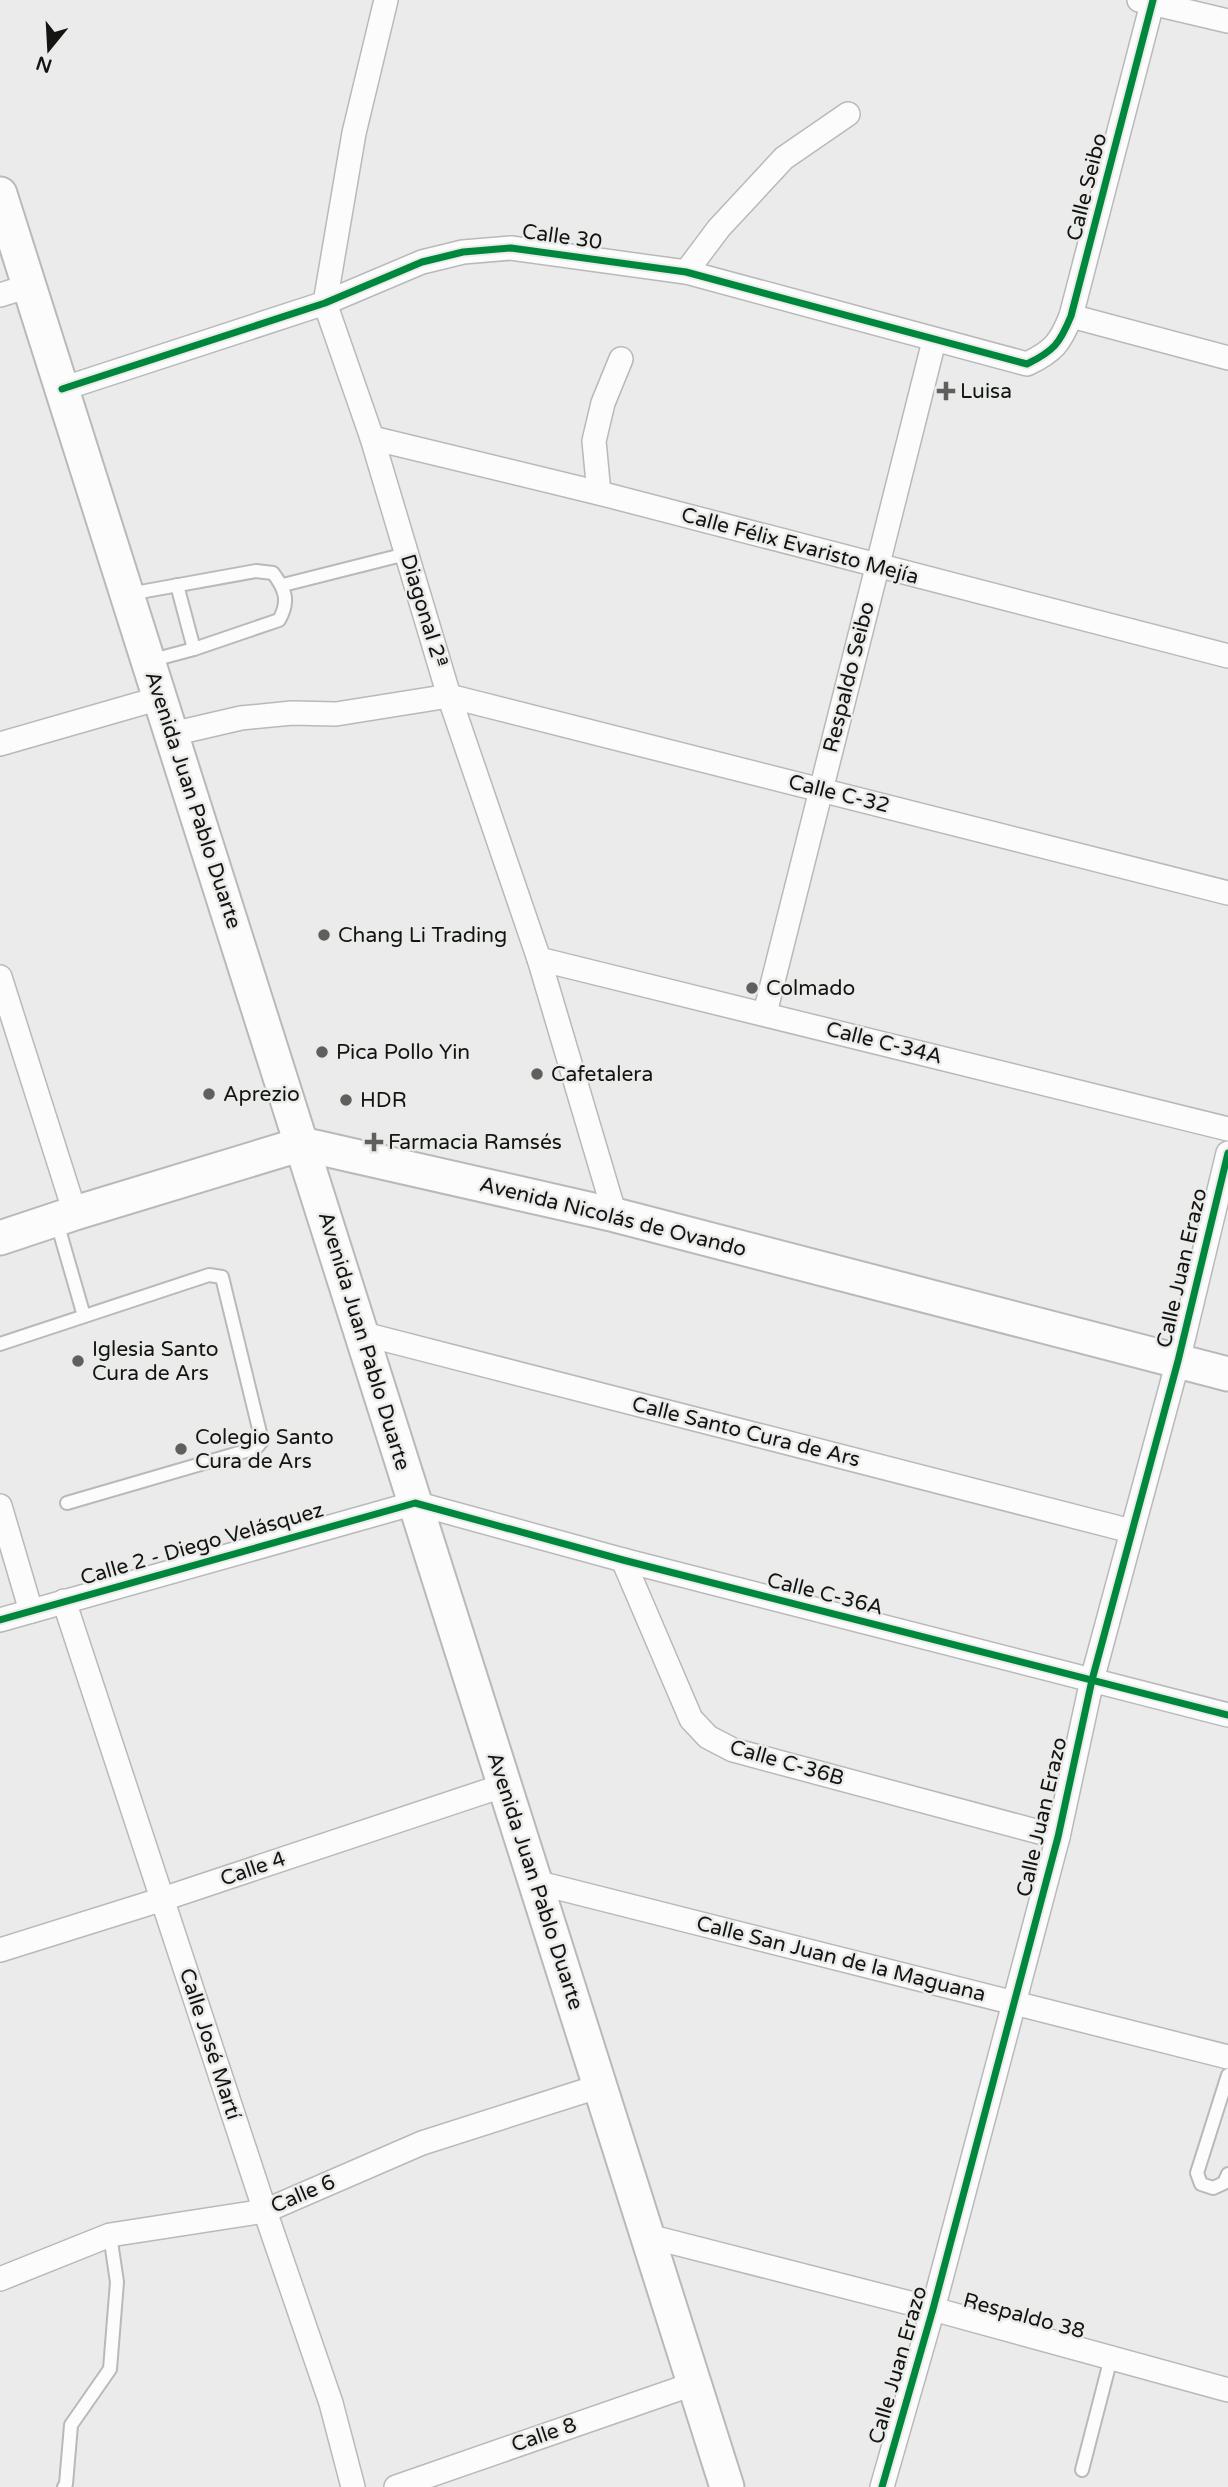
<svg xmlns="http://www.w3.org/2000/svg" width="1228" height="2487" viewBox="0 0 1228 2487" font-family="'Varela Round',sans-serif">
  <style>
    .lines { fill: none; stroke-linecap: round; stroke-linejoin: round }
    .lane-casing { stroke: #b8b9b8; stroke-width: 16 }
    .street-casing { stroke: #b8b9b8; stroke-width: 26 }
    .secondary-casing { stroke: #b8b9b8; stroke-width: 37 }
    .lane { stroke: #fcfcfc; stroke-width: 12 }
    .street { stroke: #fcfcfc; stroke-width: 23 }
    .secondary { stroke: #fcfcfc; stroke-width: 33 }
    .cycleway-casing { stroke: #eaece9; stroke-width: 11 }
    .cycleway { stroke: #00873e; stroke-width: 7 }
    .poi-dot { fill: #5f5f5e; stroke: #eaece9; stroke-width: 2.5 }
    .labels { text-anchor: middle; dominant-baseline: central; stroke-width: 5; stroke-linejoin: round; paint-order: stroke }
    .street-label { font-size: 21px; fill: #141413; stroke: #eaece9 }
    .poi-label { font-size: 21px; fill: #141413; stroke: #eaece9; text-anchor: start }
  </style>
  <rect width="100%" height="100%" fill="#eaebea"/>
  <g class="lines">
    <g class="lane-casing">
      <g id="lane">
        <polyline points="177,585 194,649"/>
        <polyline points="283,585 406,554"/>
        <path d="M 129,594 L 256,571 L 273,573 C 285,589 290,601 279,620 L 194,649 L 149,661"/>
        <polyline points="56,1219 84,1316"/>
        <polyline points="0,1344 209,1275 222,1277 262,1441 256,1448 67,1503"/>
        <polyline points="1228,2075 1197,2173 1201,2184 1213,2188 1224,2183 1228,2174"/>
        <polyline points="1082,2470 1111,2358"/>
        <polyline points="64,2487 66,2484 71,2425 110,2369 117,2282 110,2235"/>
      </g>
    </g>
    <g class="street-casing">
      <g id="street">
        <polyline points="386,0 354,133 325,303 372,438 449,696 539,959 615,1215"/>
        <polyline points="1139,0 1228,21"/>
        <polyline points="686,272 719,228 784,158 848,114"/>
        <polyline points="0,295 29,286"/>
        <polyline points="1071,316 1228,358"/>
        <path d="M 62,389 L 325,303 L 422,262 L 463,252 L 511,248 L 686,272 L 1027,364 C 1054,351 1060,343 1071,316 L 1153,0"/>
        <polyline points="372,438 599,493 1228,656"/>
        <polyline points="599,493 594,441 603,403 621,359"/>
        <polyline points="172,734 241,718 292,713 336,714 449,696 1228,893"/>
        <polyline points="0,744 160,698"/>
        <polyline points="539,959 1228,1129"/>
        <polyline points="0,977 75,1213"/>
        <polyline points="765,1013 934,341"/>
        <polyline points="360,1333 1131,1531"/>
        <polyline points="0,1506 31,1611"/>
        <polyline points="623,1560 691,1719 708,1737 733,1750 1058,1837"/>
        <polyline points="64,1601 265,2211 331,2403 353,2487"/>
        <polyline points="0,1620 415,1503 623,1560 1228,1715"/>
        <polyline points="535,1882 1228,2057"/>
        <polyline points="0,1950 163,1899 505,1785"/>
        <polyline points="648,2236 933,2309 1228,2390"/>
        <polyline points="0,2279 110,2235 265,2211 422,2143 600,2086"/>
        <polyline points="396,2487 693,2384"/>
        <polyline points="882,2487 933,2309 1058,1837 1092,1680 1178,1361 1228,1153"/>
      </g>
    </g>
    <g class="secondary-casing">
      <g id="secondary">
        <polyline points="0,194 727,2487"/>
        <polyline points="0,1238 75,1213 302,1144 615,1215 1228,1374"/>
      </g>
    </g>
    <use href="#lane" class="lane"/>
    <use href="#street" class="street"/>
    <use href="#secondary" class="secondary"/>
    <g class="cycleway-casing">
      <g id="cycleway">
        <path d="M 62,389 L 325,303 L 422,262 L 463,252 L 511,248 L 686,272 L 1027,364 C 1054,351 1060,343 1071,316 L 1153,0"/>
        <polyline points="0,1620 415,1503 623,1560 1228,1715"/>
        <polyline points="882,2487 933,2309 1058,1837 1092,1680 1178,1361 1228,1153"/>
      </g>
    </g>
    <use href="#cycleway" class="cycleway"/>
  </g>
  <g class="poi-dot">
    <path d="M942.5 380.5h7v7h7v7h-7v7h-7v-7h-7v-7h7z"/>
    <circle cx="324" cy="935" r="7"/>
    <circle cx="752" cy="988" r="7"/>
    <circle cx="322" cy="1052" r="7"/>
    <circle cx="537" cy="1074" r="7"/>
    <circle cx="209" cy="1094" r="7"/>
    <circle cx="346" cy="1100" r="7"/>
    <path d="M370.5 1131.5h7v7h7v7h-7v7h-7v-7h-7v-7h7z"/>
    <circle cx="78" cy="1361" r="7"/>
    <circle cx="181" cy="1449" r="7"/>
  </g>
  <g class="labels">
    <g class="street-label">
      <text transform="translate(1087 187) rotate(-76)">Calle Seibo</text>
      <text transform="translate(562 237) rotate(8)">Calle 30</text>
      <text transform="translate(800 546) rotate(15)">Calle Félix Evaristo Mejía</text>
      <text transform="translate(424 611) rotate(73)">Diagonal 2ª</text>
      <text transform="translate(849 677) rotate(-76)">Respaldo Seibo</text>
      <text transform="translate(839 794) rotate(14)">Calle C-32</text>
      <text transform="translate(193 800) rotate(72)">Avenida Juan Pablo Duarte</text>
      <text transform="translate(884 1043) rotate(14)">Calle C-34A</text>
      <text transform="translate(613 1217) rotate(14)">Avenida Nicolás de Ovando</text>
      <text transform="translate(1182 1268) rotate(-77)">Calle Juan Erazo</text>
      <text transform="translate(364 1341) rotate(73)">Avenida Juan Pablo Duarte</text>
      <text transform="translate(746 1432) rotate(14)">Calle Santo Cura de Ars</text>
      <text transform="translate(202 1544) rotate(-16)">Calle 2 - Diego Velásquez</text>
      <text transform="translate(825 1594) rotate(14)">Calle C-36A</text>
      <text transform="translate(787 1763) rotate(16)">Calle C-36B</text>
      <text transform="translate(1042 1817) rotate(-77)">Calle Juan Erazo</text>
      <text transform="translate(253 1869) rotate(-19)">Calle 4</text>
      <text transform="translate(535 1881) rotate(72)">Avenida Juan Pablo Duarte</text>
      <text transform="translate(841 1959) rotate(14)">Calle San Juan de la Maguana</text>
      <text transform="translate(210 2044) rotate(72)">Calle José Martí</text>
      <text transform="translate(303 2194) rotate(-23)">Calle 6</text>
      <text transform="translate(1024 2316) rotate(15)">Respaldo 38</text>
      <text transform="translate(898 2365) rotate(-74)">Calle Juan Erazo</text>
      <text transform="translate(544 2435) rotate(-19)">Calle 8</text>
    </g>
    <g class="poi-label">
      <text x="960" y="391">Luisa</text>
      <text x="338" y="935">Chang Li Trading</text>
      <text x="766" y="988">Colmado</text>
      <text x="336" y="1052">Pica Pollo Yin</text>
      <text x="551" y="1074">Cafetalera</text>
      <text x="223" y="1094">Aprezio</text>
      <text x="360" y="1100">HDR</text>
      <text x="388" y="1142">Farmacia Ramsés</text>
      <text x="92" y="1349">Iglesia Santo<tspan x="92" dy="24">Cura de Ars</tspan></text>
      <text x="195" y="1437">Colegio Santo<tspan x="195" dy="24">Cura de Ars</tspan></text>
    </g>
  </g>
  <g transform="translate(49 49) rotate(198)" stroke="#eaece9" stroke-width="5" paint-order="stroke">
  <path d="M0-5L12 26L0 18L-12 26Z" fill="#141413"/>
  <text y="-10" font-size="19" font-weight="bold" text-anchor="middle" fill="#141413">N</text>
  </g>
</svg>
